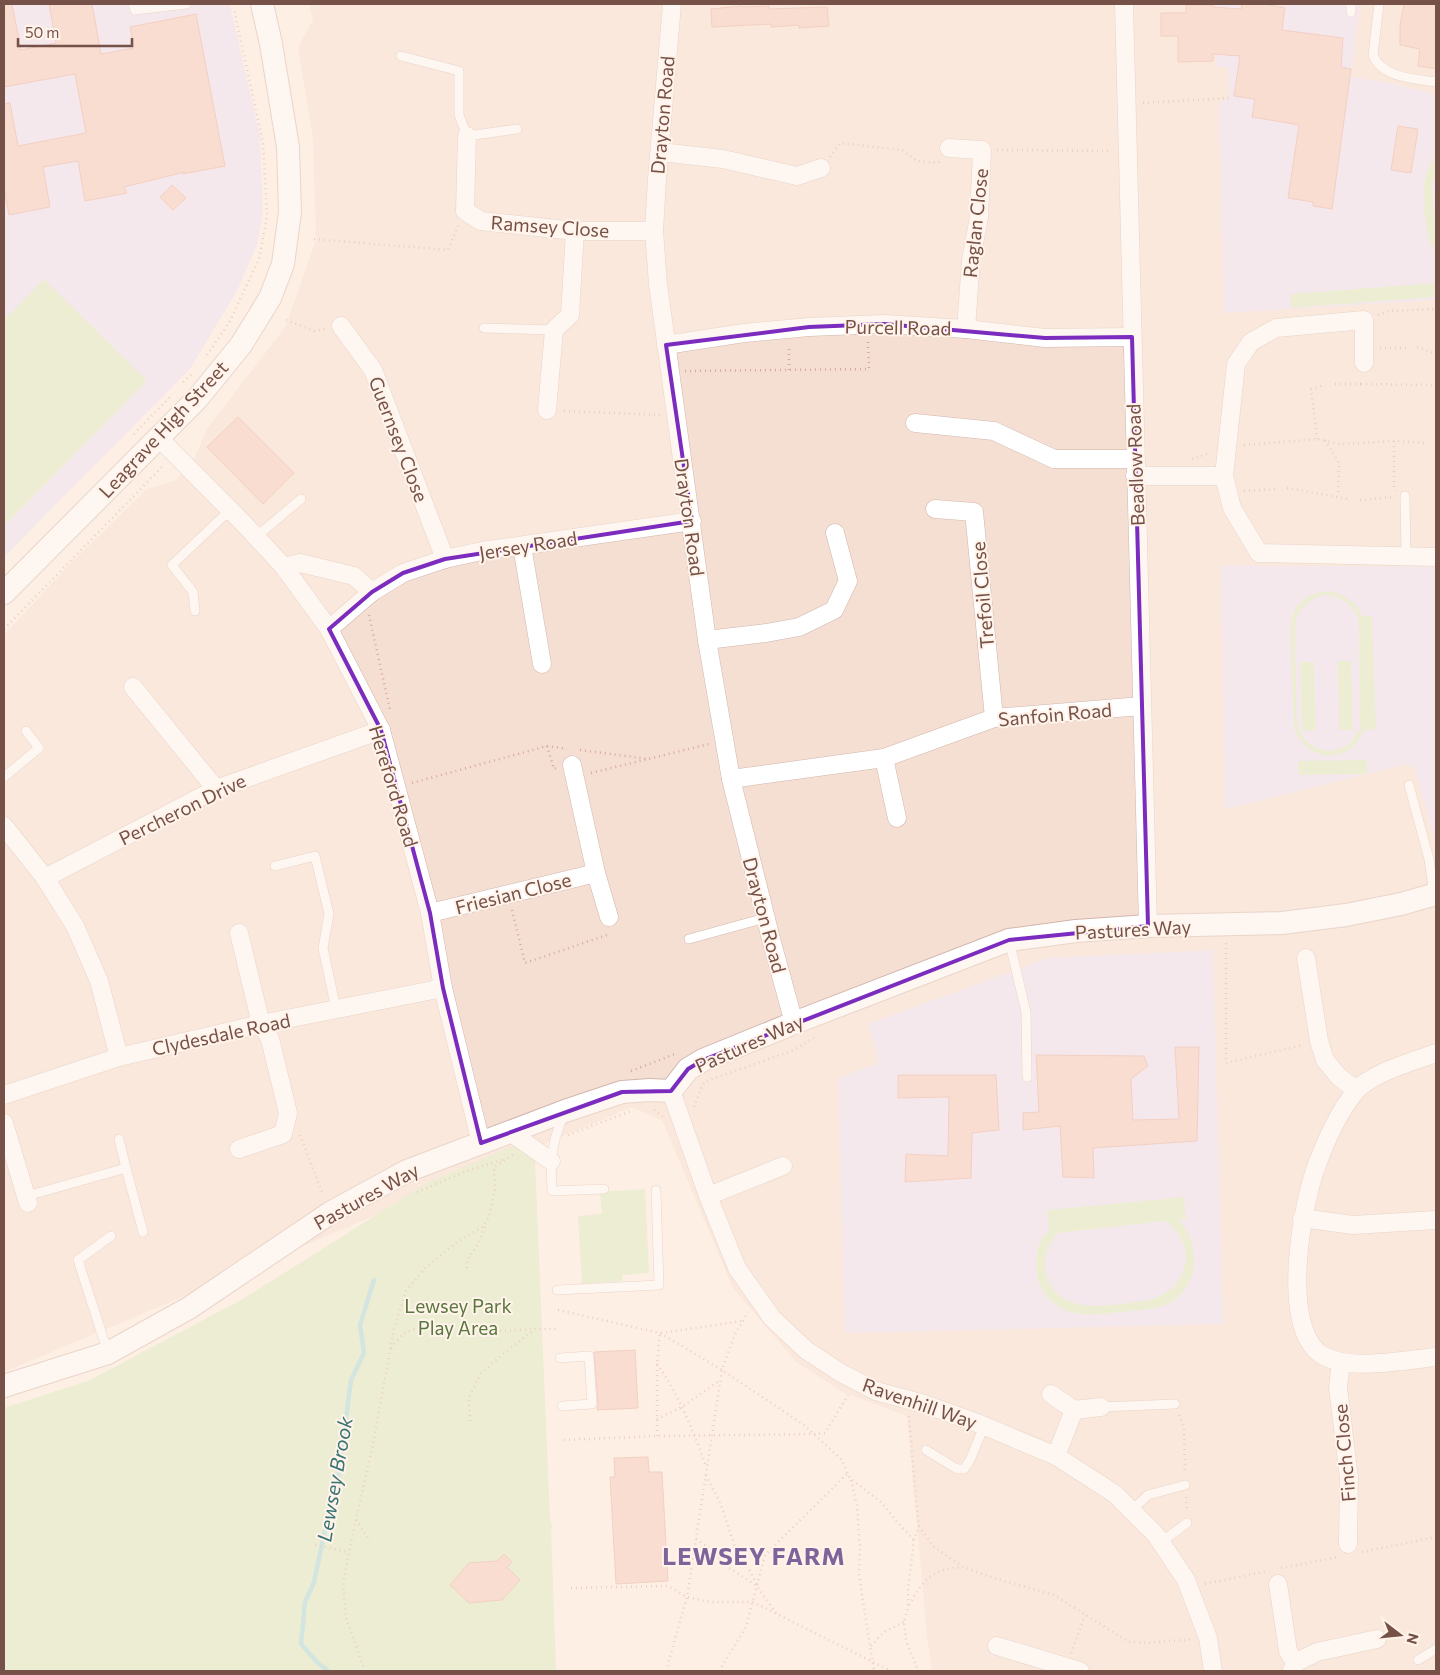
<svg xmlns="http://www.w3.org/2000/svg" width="1440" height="1675" viewBox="0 0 1440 1675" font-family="Commissioner,sans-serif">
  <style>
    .residential { fill: #f5dfd2 }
    .education { fill: #ece0f9 }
    .green { fill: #d9ebc1; fill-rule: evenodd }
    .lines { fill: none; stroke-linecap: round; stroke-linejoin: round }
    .stream { stroke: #9dd9d8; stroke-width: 4.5 }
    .building { fill: #f3c7ba; stroke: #e6aa9a }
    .service-casing { stroke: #d1b6ac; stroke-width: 10 }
    .minor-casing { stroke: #d1b6ac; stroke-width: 19 }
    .tertiary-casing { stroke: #d1b6ac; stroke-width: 24 }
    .path { stroke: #d8aa9d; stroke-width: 2.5; stroke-dasharray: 1 4; stroke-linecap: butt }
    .service { stroke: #fff; stroke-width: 9 }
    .minor { stroke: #fff; stroke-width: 18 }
    .tertiary { stroke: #fff; stroke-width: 22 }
    .marked { fill: none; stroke: #7b2cbf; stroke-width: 4; stroke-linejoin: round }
    .labels { text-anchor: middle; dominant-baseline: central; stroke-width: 4; stroke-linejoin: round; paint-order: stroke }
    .street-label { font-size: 19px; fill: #765148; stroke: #fff3ea }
    .park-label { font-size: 19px; fill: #58763d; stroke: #fff3ea }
    .water-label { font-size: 20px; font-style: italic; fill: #397474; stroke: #fff3ea }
    .district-label { font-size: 24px; font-weight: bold; letter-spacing: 1px; fill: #7e649a; stroke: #fff3ea }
  </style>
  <rect width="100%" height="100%" fill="#fdefe3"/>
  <polygon class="residential" points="309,4 1436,4 1436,1671 932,1671 927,1635 907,1416 843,1392 796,1362 733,1288 662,1120 632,1107 4,1372 4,635 69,565 147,489 175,481 194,459 207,429 286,326 316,240 313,139 298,47 313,20"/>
  <g class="education">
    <polygon points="4,4 230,4 260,136 263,213 257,245 238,289 190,369 4,557"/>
    <polygon points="1215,4 1360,4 1351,77 1390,83 1436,94 1436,300 1224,313 1219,104 1230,96 1228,67 1216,67"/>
    <polygon points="1221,565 1436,567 1436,846 1415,769 1407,764 1225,809"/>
    <polygon points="1213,950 1223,1324 845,1333 838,1079 879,1062 868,1024 1048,958"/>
  </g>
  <g class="green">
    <path d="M 1436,155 L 1436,172 L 1432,186 L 1436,232 L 1436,254 L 1429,240 L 1427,232 C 1424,204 1418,179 1436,155 Z"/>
    <polygon points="44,279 147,381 4,526 4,320"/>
    <polygon points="1436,283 1436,297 1291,308 1290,294"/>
    <path d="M 1330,591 C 1345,595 1356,601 1362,616 L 1372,616 L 1376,729 L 1364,730 C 1350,766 1307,763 1294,728 L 1290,628 C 1292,604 1307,592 1330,591 ZM 1325,595 L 1336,597 L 1347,603 L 1354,610 L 1358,618 L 1359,624 L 1360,727 L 1362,728 C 1355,733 1354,743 1341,748 C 1326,755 1306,747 1300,731 C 1294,716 1297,697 1296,682 C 1296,661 1294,641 1296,620 C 1301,606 1311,598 1325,595 Z"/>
    <polygon points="1338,661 1351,661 1353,730 1339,730"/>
    <polygon points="1300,662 1314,662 1316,730 1302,731"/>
    <polygon points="1367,760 1367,774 1299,775 1298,761"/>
    <polygon points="534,1137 550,1520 553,1528 551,1530 556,1671 4,1671 4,1408 88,1381 243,1299 427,1183"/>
    <polygon points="645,1189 649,1273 622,1275 623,1281 582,1284 578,1216 602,1214 600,1192"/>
    <path d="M 1184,1197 L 1186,1219 L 1179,1220 C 1202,1244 1200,1285 1170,1303 C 1157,1310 1143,1310 1129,1311 C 1095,1315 1055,1323 1039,1283 C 1034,1268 1035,1252 1042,1238 C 1044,1235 1048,1232 1049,1229 C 1050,1223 1047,1215 1047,1210 ZM 1165,1221 C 1199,1245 1189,1289 1150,1300 C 1116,1304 1056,1320 1046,1272 C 1043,1258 1048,1244 1058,1233 Z"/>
  </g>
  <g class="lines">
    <polyline class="stream" points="328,1671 317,1662 301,1644 305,1602 314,1582 333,1493 338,1480 351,1380 364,1353 360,1325 374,1280"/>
  </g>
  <g class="building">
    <polygon points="4,4 12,4 21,50 56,43 49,4 92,4 101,54 134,48 130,27 196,14 225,166 183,174 185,172 124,187 127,193 85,201 78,161 43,167 50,207 9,215 4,188 4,104 10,103 18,146 86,133 75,74 4,87"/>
    <polygon points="1242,4 1265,4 1285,8 1282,30 1343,38 1341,67 1351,69 1332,209 1313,206 1313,202 1288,198 1299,125 1252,117 1255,99 1234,96 1240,56 1213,54 1213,61 1178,62 1178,36 1161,36 1161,13 1186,13 1186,5 1213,5 1213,7 1241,9"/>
    <polygon points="1404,4 1436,4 1436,69 1418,66 1420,49 1400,45 1400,26"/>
    <polygon points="742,6 742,7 769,6 769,9 827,7 829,26 799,28 799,25 771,27 771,24 712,27 711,9"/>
    <polygon points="1398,126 1418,129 1411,173 1391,170"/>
    <polygon points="172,185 186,198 173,210 160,197"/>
    <polygon points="238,417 294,473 263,504 207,447"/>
    <polygon points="1175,1047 1199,1047 1197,1141 1093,1148 1094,1178 1063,1177 1060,1126 1023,1130 1023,1113 1039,1112 1036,1055 1144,1056 1148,1066 1131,1079 1133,1120 1179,1119"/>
    <polygon points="898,1075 996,1075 999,1130 972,1133 971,1178 905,1182 906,1154 948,1156 949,1097 898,1098"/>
    <polygon points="635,1350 638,1408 597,1410 598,1404 594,1352"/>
    <polygon points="648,1457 649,1472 662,1472 668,1581 616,1584 610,1477 615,1477 614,1458"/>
    <polygon points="504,1554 512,1562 507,1567 520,1580 502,1600 469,1603 450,1585 469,1563 497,1561"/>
  </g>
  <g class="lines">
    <g class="service-casing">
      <g id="service">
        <polyline points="133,4 135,10 186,4"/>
        <path d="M 1379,4 L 1373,55 C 1382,78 1415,79 1436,82"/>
        <polyline points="1351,12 1351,4"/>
        <polyline points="401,56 459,71 459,115 467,136 517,129"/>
        <polyline points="484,328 554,330"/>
        <polyline points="1405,496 1406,557"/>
        <polyline points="256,537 301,499"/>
        <polyline points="195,611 193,592 172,565 230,510"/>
        <polyline points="4,777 39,748 26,731"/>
        <polyline points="1409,785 1429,859 1434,895"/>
        <polyline points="275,866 315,856 329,914 323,948 336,1009"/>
        <polyline points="689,939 765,918"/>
        <polyline points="1009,940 1026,1012 1027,1077"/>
        <polyline points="563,1115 555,1139 551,1161 552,1191 604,1189"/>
        <polyline points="119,1139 126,1168"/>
        <polyline points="27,1196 126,1168 143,1232"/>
        <polyline points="557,1290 659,1285 656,1190"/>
        <polyline points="108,1353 78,1260 111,1236"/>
        <polyline points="560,1358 589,1356 592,1404 562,1406"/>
        <polyline points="1101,1407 1175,1404"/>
        <polyline points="926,1450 957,1469 964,1469 970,1460 984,1426"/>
        <polyline points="1132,1510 1148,1495 1185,1485"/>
        <polyline points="1161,1542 1187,1523"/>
        <polyline points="1418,1660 1436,1649"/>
      </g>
    </g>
    <g class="minor-casing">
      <g id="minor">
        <polyline points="672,4 657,179 654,231 658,284 707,640 731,779 771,939 794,1023"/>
        <polyline points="1124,4 1148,926"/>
        <polyline points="467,136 465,211 481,221 575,231 654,231"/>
        <polyline points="949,148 982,150 979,217 971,260 966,329"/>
        <polyline points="660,152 723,159 797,176 821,168"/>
        <polyline points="341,326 373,370 445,559"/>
        <polyline points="666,345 744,333 809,327 884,324 966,329 1045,338 1132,337"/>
        <polyline points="547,410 554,330 570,315 575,231"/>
        <polyline points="915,423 994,431 1054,459 1135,459"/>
        <polyline points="158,437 246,526 284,567 329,629 381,730 430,913 443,988 481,1143"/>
        <polyline points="1135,476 1224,476 1232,508 1259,553 1436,557"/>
        <polyline points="1224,476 1236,364 1251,342 1276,328 1364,320 1364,363"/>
        <polyline points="935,509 974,512 994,718"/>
        <polyline points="522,546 542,664"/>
        <polyline points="284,567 300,563 354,576 372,592 403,573 445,559 482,551 692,521"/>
        <polyline points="329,629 372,592"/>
        <polyline points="707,640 766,633 799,627 834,610 848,581 835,533"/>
        <polyline points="133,687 216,789"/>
        <polyline points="884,758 897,818"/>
        <polyline points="572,765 596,873"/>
        <polyline points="731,779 884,758 994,718 1142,706"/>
        <polyline points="4,826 45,878 75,926 99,981 119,1057"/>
        <polyline points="45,878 216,789 381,730"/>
        <polyline points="430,913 596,873 609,917"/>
        <polyline points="1306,958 1319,1041 1325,1060 1339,1077 1356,1090"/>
        <path d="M 1436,1053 C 1414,1061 1370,1073 1355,1092 C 1339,1112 1327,1138 1318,1162 C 1302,1202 1278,1331 1324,1356 C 1352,1371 1405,1360 1436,1357"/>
        <polyline points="671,1091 708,1196 737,1268 772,1318 806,1350 841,1373 876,1391 924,1404 980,1424 1056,1456 1115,1494 1156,1535 1186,1580 1208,1638 1213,1671"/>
        <polyline points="4,1095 119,1057 261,1024 443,988"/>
        <polyline points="4,1123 28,1203"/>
        <polyline points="510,1132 551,1161"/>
        <polyline points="239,1149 283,1134 288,1113 270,1039 261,1024 239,933"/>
        <polyline points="708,1196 783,1166"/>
        <polyline points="1302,1218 1353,1225 1436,1220"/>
        <polyline points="1341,1362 1338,1387 1349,1478 1348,1544"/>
        <polyline points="1051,1394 1074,1410"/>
        <polyline points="1056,1456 1074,1410 1101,1407"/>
        <polyline points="1278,1584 1288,1651 1295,1663"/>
        <polyline points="997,1646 1080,1671"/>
        <polyline points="1292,1671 1295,1663 1317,1652 1377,1639"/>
      </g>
    </g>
    <g class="tertiary-casing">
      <g id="tertiary">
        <polyline points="4,593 197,399 241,345 270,298 283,264 290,212 288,147 271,44 262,4"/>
        <polyline points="4,1386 108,1353 189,1308 330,1213 407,1171 565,1111 622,1092 650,1090 671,1091 688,1069 703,1060 794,1023 1009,940 1076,931 1148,926 1282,923 1346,915 1401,904 1436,894"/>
      </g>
    </g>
    <g class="path">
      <polyline points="1143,103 1230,98"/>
      <polyline points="997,150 1111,151"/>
      <polyline points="830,157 840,143 902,150 917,161 938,163 940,161"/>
      <polyline points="314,239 448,250 458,226"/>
      <polyline points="1378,315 1389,311 1436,309"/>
      <polyline points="286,320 314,331 325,329"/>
      <polyline points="1417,347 1436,354"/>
      <polyline points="1380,348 1407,348"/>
      <polyline points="207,355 229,323 259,259 267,216 263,143 234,9"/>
      <polyline points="789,370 789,346"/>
      <polyline points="685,371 869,369 868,341"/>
      <polyline points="183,382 193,373"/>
      <polyline points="1335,384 1361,384"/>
      <polyline points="1361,384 1436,385"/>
      <polyline points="564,411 660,415"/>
      <polyline points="134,434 171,396"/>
      <polyline points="1317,439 1311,389 1324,385"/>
      <polyline points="1325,440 1339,463 1338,496"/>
      <polyline points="1394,441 1394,490 1395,491"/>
      <polyline points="1244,445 1317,439 1339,444 1394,441 1426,443"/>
      <polyline points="1192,459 1210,453"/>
      <polyline points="1287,488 1349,499"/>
      <polyline points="1244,491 1277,489"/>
      <polyline points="1360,500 1394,497"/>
      <polyline points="369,615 390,710"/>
      <polyline points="4,629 163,466"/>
      <polyline points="547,746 554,769 556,768"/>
      <polyline points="580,750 649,759"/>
      <polyline points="591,773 709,744"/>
      <polyline points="412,783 547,746 567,749"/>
      <polyline points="512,910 525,963 610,934"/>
      <polyline points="1226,943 1226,1063 1303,1045"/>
      <polyline points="631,1071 675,1054"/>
      <polyline points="694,1107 704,1082 794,1050 817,1036"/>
      <polyline points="654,1110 663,1117"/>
      <polyline points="300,1135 323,1195"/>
      <polyline points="568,1135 631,1111"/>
      <polyline points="417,1192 467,1171 505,1159"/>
      <polyline points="467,1268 467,1260 479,1243 486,1224"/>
      <polyline points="558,1310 660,1333 722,1370 804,1425 842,1460 850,1478 882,1503 897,1522 914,1540"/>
      <polyline points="500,1331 533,1329"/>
      <polyline points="661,1333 742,1321"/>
      <polyline points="391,1348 404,1333 417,1328"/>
      <path d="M 657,1364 C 679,1395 693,1431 706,1466"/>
      <polyline points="1179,1415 1184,1428 1185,1474"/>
      <polyline points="909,1416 917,1510 919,1526 914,1540 908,1589 908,1607 904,1622 906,1640 918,1671"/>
      <polyline points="657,1419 682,1407 720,1380"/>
      <polyline points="470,1421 469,1397 481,1373 502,1355 535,1329 559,1329"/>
      <polyline points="657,1436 657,1364 660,1333"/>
      <polyline points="564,1440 657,1436 814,1434 825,1433 848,1395"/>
      <polyline points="706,1475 721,1505 736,1550 750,1571 757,1585"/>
      <polyline points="851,1480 857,1506 860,1549 859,1575 874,1671"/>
      <polyline points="1186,1497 1187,1511"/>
      <polyline points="356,1520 370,1541"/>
      <polyline points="919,1526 933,1546 963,1567 997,1579 1054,1595 1129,1642 1148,1643 1193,1639"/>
      <polyline points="696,1539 714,1551 723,1564 757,1586 776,1613"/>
      <polyline points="315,1545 349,1552"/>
      <polyline points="1362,1552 1436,1537"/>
      <polyline points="1281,1568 1339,1557"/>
      <polyline points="1205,1584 1268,1571"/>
      <polyline points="571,1588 668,1586 687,1597 710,1602 753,1602 891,1671"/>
      <path d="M 909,1605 C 923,1580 932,1569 962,1567"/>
      <polyline points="871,1646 884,1632 904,1622"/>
      <polyline points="1071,1653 1085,1615"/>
      <polyline points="365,1671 346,1618 343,1585 351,1542 372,1449 394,1329 406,1291 426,1267 456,1243 482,1227 489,1217 495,1190 494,1167 514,1154"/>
      <polyline points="666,1671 687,1597 722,1370 734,1336 748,1312"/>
      <polyline points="719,1671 746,1627 765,1555 848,1473"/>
    </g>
    <use href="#service" class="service"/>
    <use href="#minor" class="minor"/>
    <use href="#tertiary" class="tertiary"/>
  </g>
  <path d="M0 0H1440V1675H0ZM 884,324 L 1045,338 L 1132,337 L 1148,926 L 1009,940 L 703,1060 L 688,1069 L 671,1091 L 622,1092 L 481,1143 L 443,988 L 430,913 L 381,730 L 329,629 L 372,592 L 403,573 L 445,559 L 692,521 L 666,345 L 809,327 Z" fill="#fdefe3" fill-opacity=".55" fill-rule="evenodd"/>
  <path class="marked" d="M 884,324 L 1045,338 L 1132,337 L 1148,926 L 1009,940 L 703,1060 L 688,1069 L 671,1091 L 622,1092 L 481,1143 L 443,988 L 430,913 L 381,730 L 329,629 L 372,592 L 403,573 L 445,559 L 692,521 L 666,345 L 809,327 Z"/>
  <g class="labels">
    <g class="street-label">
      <text transform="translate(662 115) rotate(-85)">Drayton Road</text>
      <text transform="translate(975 223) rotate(-84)">Raglan Close</text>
      <text transform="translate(550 226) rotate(4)">Ramsey Close</text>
      <text transform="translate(898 327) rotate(1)">Purcell Road</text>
      <text transform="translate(163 429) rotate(-47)">Leagrave High Street</text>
      <text transform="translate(399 439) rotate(69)">Guernsey Close</text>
      <text transform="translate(1135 465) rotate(-92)">Beadlow Road</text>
      <text transform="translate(690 517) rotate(82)">Drayton Road</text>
      <text transform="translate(528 545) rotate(-9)">Jersey Road</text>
      <text transform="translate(982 595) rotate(-95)">Trefoil Close</text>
      <text transform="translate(1055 714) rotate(-5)">Sanfoin Road</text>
      <text transform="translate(394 786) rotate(73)">Hereford Road</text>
      <text transform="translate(182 809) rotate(-26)">Percheron Drive</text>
      <text transform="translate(513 893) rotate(-14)">Friesian Close</text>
      <text transform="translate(765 915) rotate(75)">Drayton Road</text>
      <text transform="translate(1133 929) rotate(-3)">Pastures Way</text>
      <text transform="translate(221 1034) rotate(-12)">Clydesdale Road</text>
      <text transform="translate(749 1043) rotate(-24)">Pastures Way</text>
      <text transform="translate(366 1196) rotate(-29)">Pastures Way</text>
      <text transform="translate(920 1403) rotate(19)">Ravenhill Way</text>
      <text transform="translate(1344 1453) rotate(-95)">Finch Close</text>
    </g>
    <g class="park-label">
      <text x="458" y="1305">Lewsey Park<tspan x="458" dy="22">Play Area</tspan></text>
    </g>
    <g class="water-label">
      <text transform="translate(334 1479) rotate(-80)">Lewsey Brook</text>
    </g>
    <g class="district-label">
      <text x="754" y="1555">LEWSEY FARM</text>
    </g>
  </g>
  <rect width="1440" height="1675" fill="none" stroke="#765148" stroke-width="10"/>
  <g transform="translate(1400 1635) rotate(106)" stroke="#fff3ea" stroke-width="4" paint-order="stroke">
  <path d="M0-4L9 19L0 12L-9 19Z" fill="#765148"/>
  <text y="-8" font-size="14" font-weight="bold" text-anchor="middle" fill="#765148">N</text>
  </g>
  <path d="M18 38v8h114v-8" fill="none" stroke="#765148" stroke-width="2.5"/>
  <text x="25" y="38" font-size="15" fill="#765148" stroke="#fff3ea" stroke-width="4" paint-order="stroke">50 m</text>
</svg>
